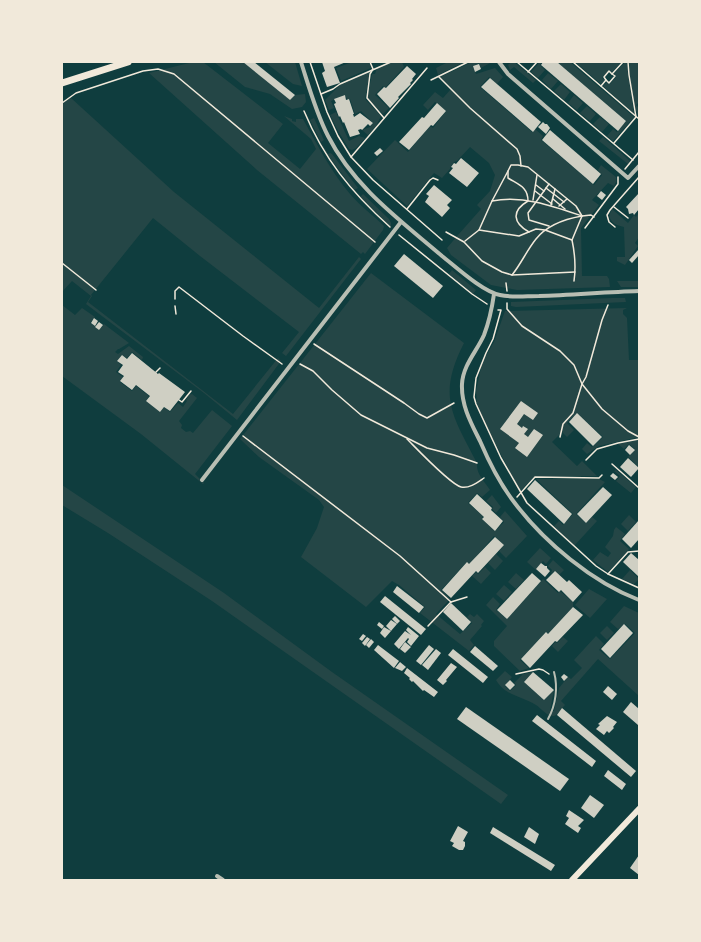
<svg xmlns="http://www.w3.org/2000/svg" width="701" height="942" viewBox="0 0 701 942" font-family="'Noto Sans',sans-serif">
  <style>
    .green { fill: #244646 }
    .building { fill: #cfcfc3 }
    .lines { fill: none; stroke-linecap: round; stroke-linejoin: round }
    .path { stroke: #f1e9da; stroke-width: 1.5 }
    .service { stroke: #b8beb3; stroke-width: 2 }
    .minor { stroke: #b8beb3; stroke-width: 4 }
    .secondary { stroke: #f1e9da; stroke-width: 6 }
    .primary { stroke: #f1e9da; stroke-width: 7 }
  </style>
  <rect width="100%" height="100%" fill="#0f3d3e"/>
  <g class="green">
    <path d="M 193,62 L 203,62 L 283,124 L 268,143 L 300,169 L 316,149 L 311,139 L 284,116 L 292,119 L 292,121 L 296,122 L 296,119 L 303,119 C 318,146 330,170 350,194 C 360,206 373,215 384,226 L 383,230 L 365,254 L 363,252 L 361,254 L 257,170 L 149,73 Z"/>
    <polygon points="214,62 243,62 290,100 295,95 305,94 306,102 302,107 292,109 270,94 245,87"/>
    <polygon points="265,62 295,62 302,86 293,84"/>
    <polygon points="352,62 369,62 371,68 341,81 336,68"/>
    <polygon points="393,62 402,62 404,67 385,88 383,86 375,95 389,108 383,114 367,99 372,74 375,74 377,68"/>
    <polygon points="448,62 464,62 438,75 436,68"/>
    <polygon points="472,62 490,62 490,63 481,68 479,63 473,66 476,74 495,68 503,77 497,84 489,77 480,87 532,132 535,129 543,136 541,140 594,185 602,175 598,170 601,165 616,177 616,182 614,186 608,183 592,200 599,205 581,228 582,276 607,276 609,279 610,287 517,290 491,285 451,255 447,248 458,235 481,209 477,205 490,191 495,175 489,163 470,147 457,161 454,162 450,168 450,169 442,178 434,173 407,206 367,169 395,140 408,152 430,126 433,128 446,111 435,102 428,110 423,105 435,92 443,98 451,89 440,77"/>
    <polygon points="511,62 514,62 536,80 533,83 514,67 510,70 508,65"/>
    <polygon points="540,62 542,62 540,65 545,70 538,78 531,72"/>
    <polygon points="557,62 570,62 634,117 613,141 607,136 613,129 617,132 626,121"/>
    <polygon points="575,62 621,62 612,72 609,70 602,78 605,80 601,84"/>
    <polygon points="625,62 627,62 628,74 634,114 603,86 607,82 610,84 616,77 614,74"/>
    <path d="M 629,62 L 639,62 L 639,102 L 636,105 L 639,108 L 639,117 C 632,105 630,77 629,62 Z"/>
    <polygon points="370,72 365,99 381,116 376,126 368,135 362,130 370,127 373,123 361,111 355,114 350,99 347,99 345,95 331,101 334,108 329,110 325,100 340,85"/>
    <polygon points="548,73 558,81 551,89 542,80"/>
    <polygon points="561,84 570,92 564,100 554,91"/>
    <polygon points="574,95 583,103 577,110 568,103"/>
    <polygon points="71,98 174,192 319,308 359,257 361,259 286,356 282,353 299,332 200,256 153,218 91,295 92,296 88,302 233,414 278,358 281,361 237,420 204,393 86,304 91,296 72,281 62,292 62,101"/>
    <polygon points="587,106 596,114 590,121 580,113"/>
    <polygon points="336,112 349,141 359,136 365,138 356,148 352,150 349,149 338,131 330,115"/>
    <polygon points="600,117 609,124 602,132 593,124"/>
    <polygon points="314,118 323,138 324,140 321,142 328,154 330,153 332,154 358,188 354,190 327,154 310,120"/>
    <polygon points="603,137 630,161 628,164 599,141"/>
    <polygon points="363,194 389,219 391,223 391,227 360,197"/>
    <path d="M 612,209 L 628,223 L 634,215 L 636,217 L 639,213 L 639,237 L 635,243 L 638,246 L 625,265 L 617,261 L 617,257 L 625,257 L 624,227 C 616,225 612,224 609,216 Z"/>
    <polygon points="452,270 476,290 473,294 449,274"/>
    <path d="M 371,273 L 464,343 C 437,396 452,415 477,463 C 476,474 484,481 490,490 L 482,497 L 477,493 L 468,503 L 483,516 L 482,519 L 495,531 L 504,522 L 500,517 L 505,511 L 527,536 L 506,558 L 499,551 L 504,545 L 494,536 L 469,565 L 466,563 L 441,590 L 450,599 L 436,614 L 460,634 L 472,623 L 467,617 L 470,614 L 474,617 L 477,614 L 484,621 L 481,625 L 482,626 L 470,640 L 474,645 L 469,651 L 420,613 L 425,607 L 399,585 L 392,581 L 366,607 L 301,557 L 317,528 L 324,507 L 319,500 L 259,457 L 240,439 Z"/>
    <polygon points="617,281 639,281 639,287 621,287"/>
    <polygon points="612,298 625,298 626,302 516,307 511,306 511,302"/>
    <polygon points="62,305 75,315 82,308 95,317 90,323 95,326 99,322 95,327 99,330 104,324 129,343 119,349 118,349 115,352 118,354 129,346 143,357 142,360 132,352 127,358 122,355 117,361 121,365 116,372 123,377 120,382 132,391 136,386 149,396 146,401 160,412 164,407 170,412 178,403 183,407 187,401 186,400 189,395 192,394 197,398 179,421 182,425 181,428 186,432 190,431 193,433 212,410 232,426 195,474 204,483 203,484 141,434 62,376"/>
    <polygon points="627,308 623,310 623,314 627,318 629,360 639,360 639,437 599,446 587,454 582,449 587,443 592,447 603,437 577,413 567,423 574,430 567,437 562,432 552,442 577,466 582,461 597,476 534,477 520,491 482,418 477,403 476,391 482,363 494,342 505,311"/>
    <polygon points="639,440 639,467 628,457 635,449 629,444 624,449 618,444"/>
    <polygon points="616,470 636,487 631,493 616,481 620,476 614,471"/>
    <polygon points="536,479 599,479 605,482 576,514 586,523 592,517 597,521 574,546 554,526 559,521 563,525 573,514"/>
    <polygon points="62,485 224,593 332,672 508,795 501,804 212,601 108,533 62,505"/>
    <polygon points="492,495 501,507 496,513 492,509 493,507 486,501"/>
    <polygon points="629,515 636,522 628,531 621,524"/>
    <polygon points="616,527 625,534 620,541 629,549 608,572 593,560 600,552 608,557 611,553 605,547 613,536 614,530"/>
    <polygon points="540,548 551,558 546,564 543,561 536,570 527,562"/>
    <polygon points="496,554 503,561 495,570 488,563"/>
    <polygon points="553,560 564,570 559,575 554,571 551,574 552,570 548,566"/>
    <polygon points="485,567 491,573 481,584 472,576 476,572 478,574"/>
    <polygon points="630,570 639,579 634,584 622,579"/>
    <polygon points="516,573 524,580 516,589 508,582"/>
    <polygon points="543,579 558,593 560,591 573,602 573,607 548,634 546,632 520,660 529,668 520,671 494,646 494,641 507,626 486,605 493,597 500,604 496,610 507,619"/>
    <polygon points="504,585 512,592 504,601 496,594"/>
    <polygon points="589,589 607,599 590,618 575,605"/>
    <path d="M 624,606 L 639,613 L 639,696 L 598,659 L 561,701 L 565,705 C 562,708 558,715 554,716 C 547,717 541,708 536,705 C 522,696 505,696 496,680 L 505,671 L 512,677 L 505,686 L 510,691 L 516,685 L 514,683 L 523,674 L 533,672 L 524,682 L 544,700 L 554,690 L 550,711 L 554,711 L 559,688 L 568,677 L 571,679 L 582,668 L 574,660 L 596,636 L 604,644 L 599,650 L 610,659 L 635,633 L 625,624 L 618,629 L 610,622 Z"/>
    <polygon points="607,626 614,633 607,640 600,633"/>
    <polygon points="563,637 568,641 558,652 552,646 555,642 557,643"/>
  </g>
  <g class="building">
    <polygon points="243,62 254,62 295,95 290,100"/>
    <polygon points="322,62 346,62 334,67 340,83 327,87 322,73 325,71"/>
    <polygon points="543,62 557,62 626,121 618,131 541,65"/>
    <polygon points="479,64 481,69 475,72 473,66"/>
    <polygon points="407,66 416,74 412,79 413,80 410,83 411,84 398,97 399,98 390,108 377,94 384,87 386,88"/>
    <polygon points="490,78 541,122 533,132 481,87"/>
    <polygon points="345,95 346,100 349,99 354,114 353,114 354,117 360,113 373,123 370,126 368,124 362,130 361,129 358,130 360,134 350,137 344,122 343,123 340,116 339,117 334,104 336,103 334,99"/>
    <polygon points="437,103 446,111 433,126 431,125 409,150 399,142 422,117 424,118"/>
    <polygon points="543,122 545,124 547,124 550,128 546,134 538,127"/>
    <polygon points="550,130 601,174 593,184 542,140"/>
    <polygon points="380,148 383,151 377,156 374,153"/>
    <polygon points="461,158 479,173 467,187 449,173 453,168 451,167 454,163 456,164"/>
    <polygon points="434,185 452,200 447,205 450,208 442,217 425,202 429,196 426,194"/>
    <polygon points="601,191 606,195 602,200 597,196"/>
    <polygon points="639,193 639,209 634,215 633,213 629,214 628,209 626,207"/>
    <polygon points="639,249 639,255 632,263 629,260"/>
    <polygon points="404,254 443,286 433,298 394,266"/>
    <polygon points="94,318 98,321 95,326 91,323"/>
    <polygon points="99,322 103,325 99,330 95,327"/>
    <polygon points="132,353 158,374 159,373 185,392 170,411 164,407 160,412 146,401 150,396 136,385 132,390 120,381 124,376 118,372 123,365 117,361 122,355 127,359"/>
    <polygon points="521,401 538,413 533,420 524,414 517,424 522,428 523,426 528,429 524,434 528,437 534,429 543,435 527,457 515,448 519,443 500,429"/>
    <polygon points="577,413 602,437 593,446 569,422"/>
    <polygon points="629,445 635,450 630,455 625,450"/>
    <polygon points="628,458 639,468 631,477 620,467"/>
    <polygon points="613,473 618,477 615,480 610,476"/>
    <polygon points="535,480 572,514 564,524 527,489"/>
    <polygon points="603,487 612,495 586,523 577,514"/>
    <polygon points="477,494 492,508 491,510 503,521 495,531 482,519 484,517 469,503"/>
    <polygon points="639,520 639,539 631,548 622,539"/>
    <polygon points="495,537 504,545 478,573 476,571 451,598 442,590 467,562 469,564"/>
    <polygon points="631,553 639,560 639,577 623,562"/>
    <polygon points="541,563 545,566 547,566 547,568 550,571 545,577 536,569"/>
    <polygon points="555,571 567,582 569,580 582,592 573,602 561,590 559,592 546,580"/>
    <polygon points="532,573 541,581 507,619 497,610"/>
    <polygon points="397,586 424,607 419,613 393,592"/>
    <polygon points="385,596 426,629 421,635 380,602"/>
    <polygon points="451,603 471,622 463,631 443,612"/>
    <polygon points="573,607 583,615 557,642 555,641 530,668 521,659 546,632 548,634"/>
    <polygon points="395,616 400,621 397,624 392,619"/>
    <polygon points="391,620 397,624 391,631 386,626"/>
    <polygon points="379,622 384,626 382,629 377,625"/>
    <polygon points="624,624 633,633 610,658 601,649"/>
    <polygon points="384,627 391,631 385,638 380,633 382,630 384,631 382,630"/>
    <polygon points="408,627 419,636 411,646 407,642 409,639 408,638 399,649 394,644 405,631 411,635 406,630"/>
    <polygon points="363,634 366,636 362,641 359,639"/>
    <polygon points="367,637 370,639 365,646 362,643"/>
    <polygon points="371,639 374,642 369,648 366,645"/>
    <polygon points="405,642 411,647 405,653 400,649"/>
    <polygon points="378,645 399,661 394,668 374,650"/>
    <polygon points="429,645 434,649 421,665 416,661"/>
    <polygon points="475,646 498,666 493,671 470,652"/>
    <polygon points="436,649 441,653 428,670 422,665"/>
    <polygon points="453,649 488,677 483,683 448,655"/>
    <polygon points="400,662 406,667 402,671 395,668"/>
    <polygon points="451,663 457,667 446,680 447,681 443,685 437,680"/>
    <polygon points="407,668 438,692 434,697 424,690 423,691 413,681 412,682 409,679 410,678 404,673"/>
    <polygon points="533,672 554,690 544,700 524,682"/>
    <polygon points="564,674 568,677 564,681 561,677"/>
    <polygon points="510,680 515,685 510,690 505,685"/>
    <polygon points="608,686 617,694 612,700 603,692"/>
    <polygon points="631,702 639,709 639,724 638,725 623,712"/>
    <polygon points="466,707 569,779 560,791 457,719"/>
    <polygon points="562,708 636,771 631,777 557,715"/>
    <polygon points="537,715 596,761 592,767 532,721"/>
    <polygon points="607,716 617,722 613,727 614,728 609,733 607,731 604,735 596,729 600,725 598,724"/>
    <polygon points="608,770 626,784 622,790 604,776"/>
    <polygon points="590,795 604,805 594,818 581,808"/>
    <polygon points="569,810 584,820 578,826 581,828 578,833 565,824 569,818 566,816"/>
    <polygon points="458,826 468,832 463,841 465,842 465,846 463,850 459,850 452,846 454,843 450,841"/>
    <polygon points="493,827 555,865 551,871 490,833"/>
    <polygon points="529,827 539,834 535,844 524,837"/>
    <polygon points="639,855 639,875 630,868"/>
  </g>
  <g class="lines">
    <g class="path">
      <polyline points="310,62 327,112 338,136 351,157 373,180 442,240"/>
      <polyline points="370,62 373,69 370,74 367,98 384,118"/>
      <polyline points="517,62 633,160"/>
      <polyline points="573,62 639,119"/>
      <polyline points="528,72 537,62"/>
      <polyline points="439,77 470,108 517,149 520,156 521,166"/>
      <polyline points="431,80 468,62"/>
      <polyline points="606,80 609,83 615,76 612,74"/>
      <polyline points="601,86 606,80 604,77 609,71 612,74 623,62"/>
      <polyline points="321,94 333,89 340,84 391,62"/>
      <polyline points="62,103 76,93 143,71 158,69 174,74 375,242"/>
      <path d="M 304,111 C 324,159 351,192 390,227"/>
      <polyline points="614,143 636,117 629,75 628,62"/>
      <polyline points="351,157 427,68"/>
      <polyline points="625,169 639,152"/>
      <polyline points="549,184 528,213 529,220 549,226"/>
      <polyline points="536,185 544,191"/>
      <polyline points="546,188 564,202"/>
      <polyline points="535,191 552,204"/>
      <polyline points="553,199 565,209"/>
      <polyline points="533,200 537,175"/>
      <polyline points="492,201 508,171"/>
      <polyline points="551,205 555,189"/>
      <polyline points="559,206 567,199"/>
      <polyline points="614,207 628,218"/>
      <polyline points="407,209 430,180 433,178 438,180"/>
      <polyline points="615,227 609,222 607,215 610,210 639,177"/>
      <polyline points="585,228 618,184 618,177"/>
      <path d="M 446,232 L 464,242 L 482,261 L 502,272 L 512,275 C 521,264 527,250 536,239 C 547,225 565,219 582,216 C 553,206 523,195 492,201 L 479,230 L 519,236 L 536,229 L 545,230 L 572,240 C 575,254 576,267 574,281"/>
      <path d="M 529,232 C 513,223 511,211 528,201 C 528,187 519,185 508,178 L 508,171 L 511,165 L 518,165 L 528,167 L 576,206 L 582,216 L 591,215 L 594,217"/>
      <polyline points="399,235 472,294 487,304"/>
      <polyline points="572,240 582,216"/>
      <polyline points="465,241 479,230"/>
      <polyline points="62,263 96,290"/>
      <polyline points="512,275 575,272"/>
      <polyline points="506,283 507,291"/>
      <polyline points="175,299 175,291 179,287 243,336 282,364"/>
      <polyline points="507,303 507,309 522,326 560,351 574,365 582,384 602,409 628,431 639,437"/>
      <polyline points="175,306 176,314"/>
      <polyline points="498,310 501,310 493,339 486,353 476,378 474,397 476,404 501,458 527,503 596,566 608,574 639,588"/>
      <polyline points="314,344 404,403 419,414 427,418 454,403"/>
      <polyline points="300,364 313,371 332,390 361,415 427,448 454,455 477,463"/>
      <polyline points="156,372 160,368"/>
      <polyline points="179,400 182,402 191,391"/>
      <polyline points="243,436 400,556 451,602"/>
      <polyline points="560,437 563,424 573,413 582,384 586,377 602,320 608,305"/>
      <path d="M 407,439 C 417,449 450,484 461,487 C 469,489 478,482 484,478"/>
      <polyline points="586,460 597,449 618,443 639,439"/>
      <polyline points="612,464 639,488"/>
      <polyline points="517,497 535,477 599,478 602,475"/>
      <polyline points="608,574 628,552 639,551"/>
      <polyline points="428,626 451,602 467,597"/>
      <polyline points="516,674 539,669 543,670 549,674"/>
    </g>
    <path class="service" d="M 548,719 C 556,705 558,687 554,672"/>
    <g class="minor">
      <path d="M 301,62 C 309,87 316,113 328,136 C 354,187 400,220 442,256 C 456,267 483,292 500,295 C 512,298 526,296 539,296 C 572,295 606,292 639,291"/>
      <polyline points="499,62 508,74 628,178 639,166"/>
      <path d="M 494,294 C 492,308 489,322 484,335 C 477,351 463,365 462,384 C 461,405 471,423 480,441 C 489,462 500,484 514,502 C 544,542 592,582 639,600"/>
      <polyline points="202,480 401,222"/>
      <polyline points="217,876 223,880"/>
    </g>
    <polyline class="secondary" points="572,880 639,809"/>
    <polyline class="primary" points="62,83 128,62"/>
  </g>
  <rect width="701" height="942" fill="none" stroke="#f1e9da" stroke-width="126"/>
</svg>
